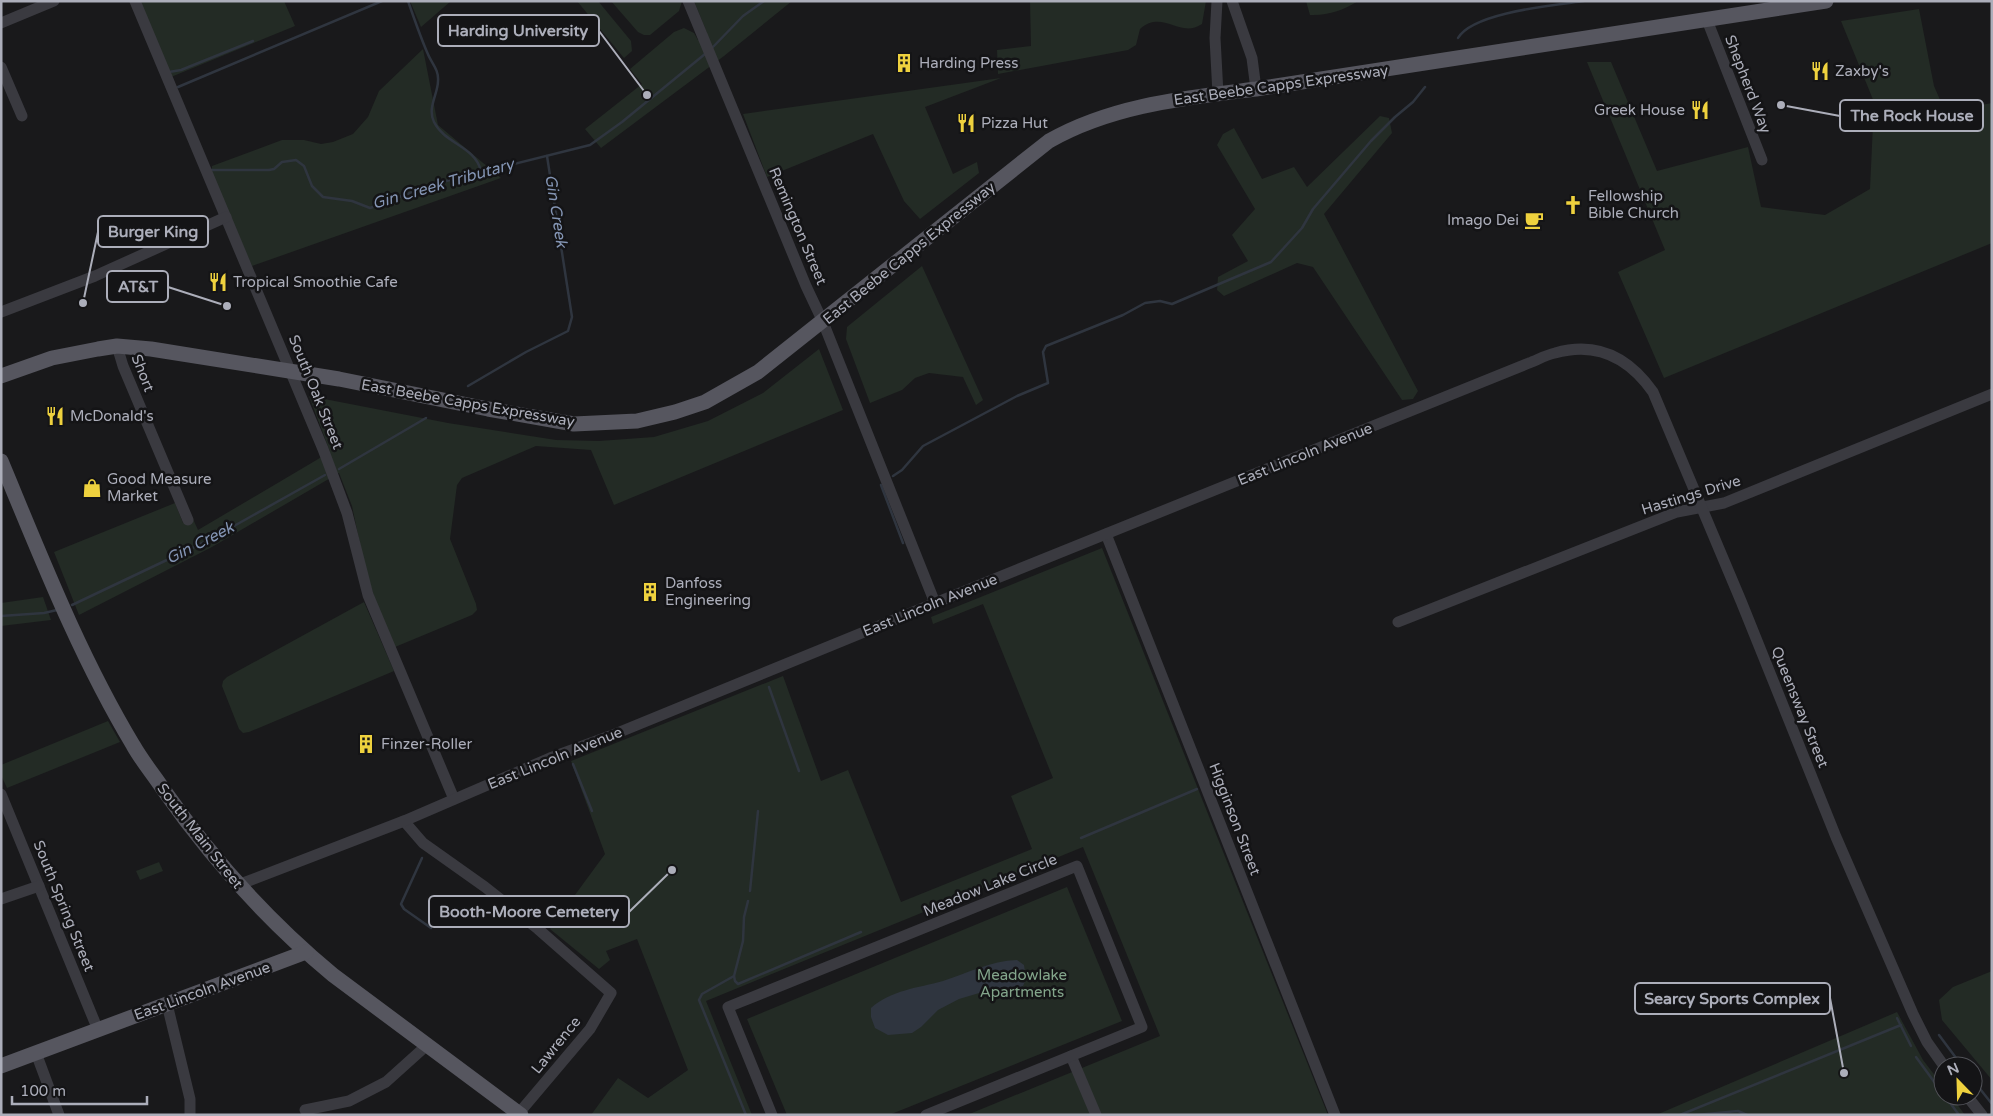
<svg xmlns="http://www.w3.org/2000/svg" width="1993" height="1116" viewBox="0 0 1993 1116" font-family="'Varela Round',sans-serif">
  <style>
    .green { fill: #232b25 }
    .water { fill: #2f353f }
    .lines { fill: none; stroke-linecap: round; stroke-linejoin: round }
    .stream { stroke: #2f353f; stroke-width: 2.5 }
    .minor { stroke: #3a3a40; stroke-width: 11 }
    .major { stroke: #56565f; stroke-width: 15 }
    .labels { text-anchor: middle; dominant-baseline: central; stroke-width: 5; stroke-linejoin: round; paint-order: stroke }
    .poi-label { font-size: 15px; fill: #acaeba; stroke: #141416; text-anchor: start }
    .street-label { font-size: 15px; fill: #acaeba; stroke: #141416 }
    .park-label { font-size: 15px; fill: #83a58b; stroke: #141416 }
    .water-label { font-size: 16px; font-style: italic; fill: #8495b4; stroke: #141416 }
    .leader { fill: none; stroke: #acaeba; stroke-width: 2 }
    .callout-dot { fill: #acaeba; stroke: #141416; stroke-width: 2 }
    .callout { fill: #141416; stroke: #acaeba; stroke-width: 2 }
    .callout-label { font-size: 16px; text-anchor: middle; font-weight: bold; fill: #acaeba }
  </style>
  <rect width="100%" height="100%" fill="#19191b"/>
  <g class="green">
    <polygon points="140,1 284,1 295,26 171,77"/>
    <polygon points="410,1 451,1 421,27"/>
    <polygon points="577,1 598,1 631,41 632,51 624,58"/>
    <polygon points="611,1 682,1 679,11 650,35 644,35 638,32"/>
    <polygon points="694,1 792,1 724,56 601,148 585,129 642,84 630,69 674,32 684,28 694,33 698,40 707,33"/>
    <path d="M 1030,1 L 1206,1 L 1202,24 C 1179,39 1163,9 1140,29 L 1136,45 L 1128,50 L 998,74 L 997,50 L 1031,46 Z"/>
    <path d="M 1306,1 L 1358,1 C 1344,10 1327,16 1310,15 Z"/>
    <polygon points="1919,9 1934,86 1941,102 1959,109 1992,103 1992,243 1664,378 1618,272 1665,250 1587,62 1611,62 1657,171 1748,147 1761,207 1825,215 1870,189 1874,102 1841,21"/>
    <polygon points="423,49 438,125 501,178 252,266 212,175 212,166 282,140 304,140 321,144 333,142 353,134 368,117 379,91"/>
    <polygon points="1001,78 925,107 953,174 977,162 979,173 920,219 904,201 873,134 767,177 743,114"/>
    <polygon points="1380,116 1389,118 1392,133 1324,214 1418,391 1413,399 1402,400 1313,267 1297,263 1224,296 1217,290 1218,277 1248,261 1232,235 1255,209 1217,145 1223,134 1234,128 1262,179 1294,167 1307,187"/>
    <polygon points="922,266 983,400 976,405 963,377 929,373 915,378 902,390 870,403 846,339 847,327"/>
    <polygon points="819,349 843,410 614,505 591,450 536,446 462,478 457,485 450,539 476,604 477,610 472,615 395,647 374,597 364,563 352,506 339,473 212,547 79,615 54,552 175,503 183,523 193,519 198,530 330,452 309,396 448,423 556,440 599,441 654,437 708,421 763,393"/>
    <polygon points="1102,548 1328,1115 967,1115 1160,1036 1083,847 706,1001 752,1115 591,1115 618,1078 648,1098 688,1070 637,939 606,951 610,960 599,969 550,929 605,854 571,761 783,676 821,781 848,770 901,902 1032,849 1011,796 1053,778 983,604 933,624 931,617"/>
    <polygon points="43,597 51,620 1,626 1,603"/>
    <polygon points="364,602 394,671 249,732 243,733 239,729 222,686 223,681 227,677"/>
    <polygon points="108,721 120,742 7,788 1,775 1,765"/>
    <polygon points="159,862 163,871 140,880 136,871"/>
    <polygon points="1067,887 1122,1021 889,1115 787,1115 747,1019"/>
    <polygon points="1992,971 1992,1080 1942,1020 1939,1000 1953,987"/>
    <polygon points="1897,1012 1923,1060 1943,1086 1943,1096 1951,1096 1965,1115 1656,1115"/>
  </g>
  <path class="water" d="M 1017,960 L 1024,965 L 1026,979 L 1023,986 L 1014,990 L 986,991 L 959,999 L 938,1010 L 921,1027 L 912,1033 L 888,1035 L 875,1028 L 871,1017 L 871,1008 C 891,990 918,988 943,981 C 968,973 990,961 1017,960 Z"/>
  <g class="lines">
    <g class="stream">
      <path d="M 408,1 C 414,18 420,36 427,52 C 431,63 439,69 438,81 C 438,94 427,108 434,122 C 445,144 475,146 481,171"/>
      <path d="M 1458,38 C 1473,12 1556,5 1584,1"/>
      <polyline points="711,49 743,16 764,1"/>
      <polyline points="169,72 181,70 253,41"/>
      <polyline points="178,87 382,1"/>
      <polyline points="211,170 269,170 274,169 282,162 296,160 304,166 312,186 323,197 352,201 370,208 434,184 590,145 622,122 705,54"/>
      <polyline points="468,386 526,352 568,331 572,317 547,156"/>
      <polyline points="339,469 426,418"/>
      <polyline points="893,476 902,470 923,446 1017,396 1048,383 1043,352 1046,346 1123,315 1145,303 1160,301 1172,304 1271,262 1302,228 1313,209 1371,141 1395,117 1413,102 1425,87"/>
      <polyline points="881,485 903,543"/>
      <polyline points="72,605 209,540 325,475"/>
      <polyline points="1,616 44,613 57,610"/>
      <polyline points="769,687 799,771"/>
      <polyline points="573,764 592,811"/>
      <polyline points="1081,838 1197,789"/>
      <polyline points="422,858 401,904 404,909 431,928"/>
      <polyline points="750,891 758,811"/>
      <polyline points="748,901 744,917 743,941 734,976 735,981 738,984 861,932"/>
      <polyline points="734,976 702,994 699,1000 746,1115"/>
      <polyline points="1897,1018 1911,1046"/>
      <polyline points="1939,1035 1962,1066"/>
      <polyline points="1916,1057 1943,1094"/>
      <polyline points="1973,1080 1992,1104"/>
      <polyline points="1945,1096 1959,1115"/>
      <polyline points="1680,1115 1901,1025"/>
      <polyline points="1696,1115 1738,1111 1747,1115"/>
    </g>
    <g class="minor">
      <polyline points="135,1 323,449 347,513 368,595 454,799"/>
      <polyline points="688,1 806,286 823,322 935,603"/>
      <polyline points="1217,1 1215,38 1218,94"/>
      <polyline points="1232,1 1252,58 1256,89"/>
      <polyline points="1707,20 1762,160"/>
      <polyline points="1,23 54,1"/>
      <polyline points="1,67 22,116"/>
      <polyline points="1,312 95,276 226,217"/>
      <polyline points="117,346 123,366 188,520"/>
      <polyline points="1106,534 1335,1115"/>
      <polyline points="1398,622 1677,512 1724,503 1992,394"/>
      <polyline points="1,794 98,1030"/>
      <polyline points="404,821 423,843 485,887 538,929 611,993 590,1029 519,1113"/>
      <path d="M 238,885 L 404,821 L 550,758 L 610,736 L 935,603 L 1529,363 C 1537,360 1546,355 1555,353 C 1597,341 1629,358 1653,392 L 1741,601 L 1836,837 L 1913,1014 L 1927,1042 L 1944,1066"/>
      <polyline points="1,899 39,886"/>
      <polyline points="167,1004 190,1099 190,1115"/>
      <polyline points="36,1053 59,1115"/>
      <polyline points="1071,1056 1096,1115"/>
      <polyline points="1967,1096 1982,1115"/>
      <polyline points="305,1110 349,1101 386,1082 426,1046"/>
      <polyline points="772,1115 728,1007 1077,866 1142,1027 926,1115"/>
    </g>
    <g class="major">
      <path d="M 1,376 L 52,358 L 98,349 L 117,346 L 151,349 L 339,379 L 488,409 L 574,424 L 637,421 L 675,412 L 705,402 L 758,372 L 1049,141 C 1112,105 1185,98 1256,89 L 1826,1"/>
      <path d="M 1,461 C 41,557 79,655 133,745 C 142,761 153,774 163,789 C 212,859 268,921 333,975 L 521,1115"/>
      <polyline points="1,1066 306,952"/>
    </g>
  </g>
  <defs>
    <g id="building-bare" transform="scale(1.5)"><path d="M-4-6H4V6H1V3H-1V6H-4ZM-2.5-4.3h1.7v1.8h-1.7ZM.8-4.3h1.7v1.8H.8ZM-2.5-1h1.7V.8h-1.7ZM.8-1h1.7V.8H.8Z" fill="#eed13e" stroke="#141416" stroke-width="2.5" paint-order="stroke"/></g>
    <g id="restaurant-bare" transform="scale(1.5)"><path d="M-5-6h1v4h1v-4h1v4h1v-4h1v5L-1.5 .5V6h-2V.5L-5-1ZM5-6V6H3V1.5H1.5Q1.5-4 5-6Z" fill="#eed13e" stroke="#141416" stroke-width="2.5" paint-order="stroke"/></g>
    <g id="church-bare" transform="scale(1.5)"><path d="M-1.2-6h2.4v3.5h3.3v2.4h-3.3V6h-2.4V-.1h-3.3v-2.4h3.3Z" fill="#eed13e" stroke="#141416" stroke-width="2.5" paint-order="stroke"/></g>
    <g id="cafe-bare" transform="scale(1.5)"><path d="M-5.5-4.5H6V0H3Q3 3.5 0 3.5H-2.5Q-5.5 3.5-5.5 0ZM3-3.2v2h1.7v-2ZM-6 4.5H4V6H-6Z" fill="#eed13e" stroke="#141416" stroke-width="2.5" paint-order="stroke"/></g>
    <g id="shop-bare" transform="scale(1.5)"><path d="M-5-2.5h2.3a2.7 3.5 0 0 1 5.4 0H5L5.5 6h-11ZM-1.5-2.5h3a1.5 2.3 0 0 0-3 0Z" fill="#eed13e" stroke="#141416" stroke-width="2.5" paint-order="stroke"/></g>
  </defs>
  <g fill-rule="evenodd">
    <use href="#building-bare" x="904" y="63"/>
    <use href="#restaurant-bare" x="1820" y="71"/>
    <use href="#restaurant-bare" x="1700" y="110"/>
    <use href="#restaurant-bare" x="966" y="123"/>
    <use href="#church-bare" x="1573" y="205"/>
    <use href="#cafe-bare" x="1534" y="220"/>
    <use href="#restaurant-bare" x="218" y="282"/>
    <use href="#restaurant-bare" x="55" y="416"/>
    <use href="#shop-bare" x="92" y="488"/>
    <use href="#building-bare" x="650" y="592"/>
    <use href="#building-bare" x="366" y="744"/>
  </g>
  <g class="labels">
    <g class="poi-label">
      <text x="919" y="63">Harding Press</text>
      <text x="1835" y="71">Zaxby's</text>
      <text x="1685" y="110" text-anchor="end">Greek House</text>
      <text x="981" y="123">Pizza Hut</text>
      <text x="1588" y="196">Fellowship<tspan x="1588" dy="17">Bible Church</tspan></text>
      <text x="1519" y="220" text-anchor="end">Imago Dei</text>
      <text x="233" y="282">Tropical Smoothie Cafe</text>
      <text x="70" y="416">McDonald's</text>
      <text x="107" y="479">Good Measure<tspan x="107" dy="17">Market</tspan></text>
      <text x="665" y="583">Danfoss<tspan x="665" dy="17">Engineering</tspan></text>
      <text x="381" y="744">Finzer-Roller</text>
    </g>
    <g class="street-label">
      <text transform="translate(1748 84) rotate(69)">Shepherd Way</text>
      <text transform="translate(1281 85) rotate(-8)">East Beebe Capps Expressway</text>
      <text transform="translate(798 226) rotate(67)">Remington Street</text>
      <text transform="translate(909 253) rotate(-39)">East Beebe Capps Expressway</text>
      <text transform="translate(143 373) rotate(69)">Short</text>
      <text transform="translate(316 392) rotate(68)">South Oak Street</text>
      <text transform="translate(468 403) rotate(10)">East Beebe Capps Expressway</text>
      <text transform="translate(1305 454) rotate(-22)">East Lincoln Avenue</text>
      <text transform="translate(1691 495) rotate(-17)">Hastings Drive</text>
      <text transform="translate(930 605) rotate(-22)">East Lincoln Avenue</text>
      <text transform="translate(1800 707) rotate(68)">Queensway Street</text>
      <text transform="translate(555 758) rotate(-22)">East Lincoln Avenue</text>
      <text transform="translate(1235 819) rotate(69)">Higginson Street</text>
      <text transform="translate(200 836) rotate(52)">South Main Street</text>
      <text transform="translate(990 885) rotate(-22)">Meadow Lake Circle</text>
      <text transform="translate(64 906) rotate(68)">South Spring Street</text>
      <text transform="translate(202 991) rotate(-20)">East Lincoln Avenue</text>
      <text transform="translate(556 1045) rotate(-51)">Lawrence</text>
    </g>
    <g class="park-label">
      <text x="1022" y="975">Meadowlake<tspan x="1022" dy="17">Apartments</tspan></text>
    </g>
    <g class="water-label">
      <text transform="translate(443 184) rotate(-16)">Gin Creek Tributary</text>
      <text transform="translate(556 211) rotate(81)">Gin Creek</text>
      <text transform="translate(200 543) rotate(-27)">Gin Creek</text>
    </g>
  </g>
  <path class="leader" d="M647 95L599 31M1781 105L1840 116M83 303L98 232M227 306L168 287M672 870L629 912M1844 1073L1830 998"/>
  <g class="callout-dot">
    <circle cx="647" cy="95" r="5"/>
    <circle cx="1781" cy="105" r="5"/>
    <circle cx="83" cy="303" r="5"/>
    <circle cx="227" cy="306" r="5"/>
    <circle cx="672" cy="870" r="5"/>
    <circle cx="1844" cy="1073" r="5"/>
  </g>
  <g class="callout">
    <rect x="438" y="15" width="161" height="31" rx="5"/>
    <rect x="1840" y="100" width="143" height="31" rx="5"/>
    <rect x="98" y="216" width="110" height="31" rx="5"/>
    <rect x="107" y="271" width="61" height="31" rx="5"/>
    <rect x="429" y="896" width="200" height="31" rx="5"/>
    <rect x="1635" y="983" width="195" height="31" rx="5"/>
  </g>
  <g class="callout-label">
    <text x="518" y="36">Harding University</text>
    <text x="1912" y="121">The Rock House</text>
    <text x="153" y="237">Burger King</text>
    <text x="138" y="292">AT&amp;T</text>
    <text x="529" y="917">Booth-Moore Cemetery</text>
    <text x="1732" y="1004">Searcy Sports Complex</text>
  </g>
  <rect width="1993" height="1116" fill="none" stroke="#acaeba" stroke-width="5"/>
  <g transform="translate(1958 1081) rotate(337)"><circle r="24" fill="#141416" stroke="#515258"/>
  <path d="M0-4L9 19L0 12L-9 19Z" fill="#eed13e"/>
  <text y="-8" font-size="14" font-weight="bold" text-anchor="middle" fill="#acaeba">N</text>
  </g>
  <path d="M12 1096v8h135v-8" fill="none" stroke="#acaeba" stroke-width="2.5"/>
  <text x="20" y="1096" font-size="15" fill="#acaeba" stroke="#141416" stroke-width="4" paint-order="stroke">100 m</text>
</svg>
